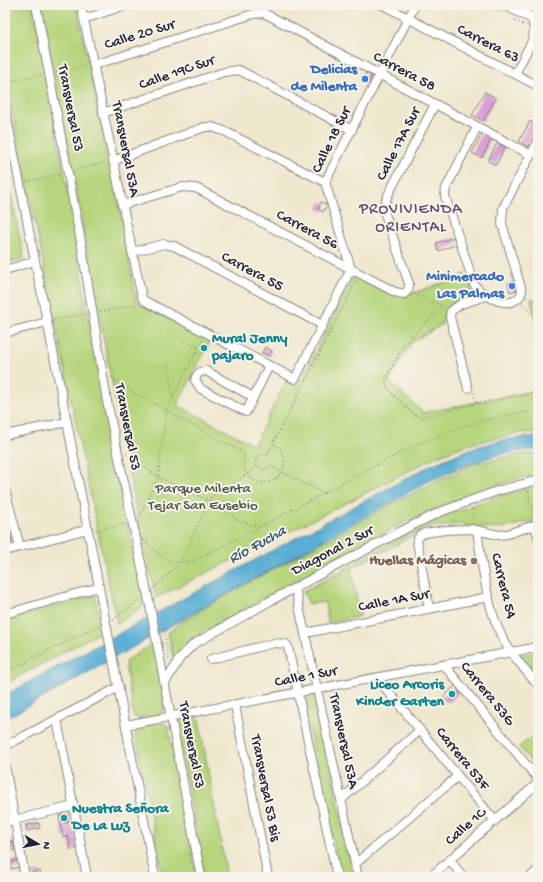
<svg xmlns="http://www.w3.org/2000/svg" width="543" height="882" viewBox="0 0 543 882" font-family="'Gochi Hand',sans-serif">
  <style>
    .green { fill: #b6d57c; stroke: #6c7c5c }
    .water { fill: #59aed5; stroke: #3e6888 }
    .building { fill: #dba1d2 }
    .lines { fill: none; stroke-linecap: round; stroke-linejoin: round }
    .minor-casing { stroke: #888585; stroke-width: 10 }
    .major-casing { stroke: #888585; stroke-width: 12 }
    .path { stroke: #888585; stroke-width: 1.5; stroke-dasharray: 1 3; stroke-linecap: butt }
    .minor { stroke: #fff; stroke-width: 8 }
    .major { stroke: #fff; stroke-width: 10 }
    .shop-dot { fill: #3f7fe0; stroke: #f7f3e8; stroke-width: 1.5 }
    .culture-dot { fill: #0f9aa8; stroke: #f7f3e8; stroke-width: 1.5 }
    .education-dot { fill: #8d6e63; stroke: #f7f3e8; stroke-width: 1.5 }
    .labels { text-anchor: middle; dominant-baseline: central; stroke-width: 4; stroke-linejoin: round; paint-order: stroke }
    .street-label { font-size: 15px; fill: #22223b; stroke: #f7f3e8 }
    .shop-label { font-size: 15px; font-weight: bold; fill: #366cbe; stroke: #f7f3e8; text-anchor: end }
    .culture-label { font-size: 15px; font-weight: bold; fill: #0d838f; stroke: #f7f3e8; text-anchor: start }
    .park-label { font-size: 15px; fill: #4e584e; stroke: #f7f3e8 }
    .education-label { font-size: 15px; font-weight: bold; fill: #785e54; stroke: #f7f3e8; text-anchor: end }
    .neighbourhood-label { font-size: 16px; letter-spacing: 1px; fill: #634e70; stroke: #f7f3e8 }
    .water-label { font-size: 16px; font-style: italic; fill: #385a79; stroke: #f7f3e8 }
  </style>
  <rect width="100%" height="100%" fill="#f7f3e8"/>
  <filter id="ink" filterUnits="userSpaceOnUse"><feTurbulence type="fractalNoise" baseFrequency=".025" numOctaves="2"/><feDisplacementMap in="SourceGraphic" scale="8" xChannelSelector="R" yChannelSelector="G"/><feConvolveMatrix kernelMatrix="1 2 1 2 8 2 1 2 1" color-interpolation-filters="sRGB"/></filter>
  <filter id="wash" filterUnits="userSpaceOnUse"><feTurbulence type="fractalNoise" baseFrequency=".012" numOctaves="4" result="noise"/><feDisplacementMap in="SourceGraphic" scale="16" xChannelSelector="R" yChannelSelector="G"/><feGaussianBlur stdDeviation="0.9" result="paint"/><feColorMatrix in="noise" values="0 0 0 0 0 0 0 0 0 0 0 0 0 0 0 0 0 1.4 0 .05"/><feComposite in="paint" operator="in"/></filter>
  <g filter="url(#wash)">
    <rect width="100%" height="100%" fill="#efe8cf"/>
    <g class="green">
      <path d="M 5,5 L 33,5 L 72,215 L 92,339 L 126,520 L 145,597 L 142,599 L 143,606 L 117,624 C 81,453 48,282 12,111 L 5,73 Z"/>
      <path d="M 41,5 L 76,5 L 120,209 L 136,300 L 140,304 L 211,340 L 177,405 L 254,445 L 286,381 L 298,386 L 354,276 L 397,297 L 420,291 L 466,274 L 471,288 L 476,295 C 458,301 444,303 442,324 L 411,343 L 389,381 L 423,413 L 538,390 L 538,432 L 519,433 L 491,439 L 463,446 L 437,456 L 358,497 L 156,598 L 138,521 Z"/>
      <polygon points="5,180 8,180 24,258 5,264"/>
      <polygon points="538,298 538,334 531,300"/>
      <polygon points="521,454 538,454 538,475 519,478 452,502 399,525 197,635 186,643 173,658 168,633 183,621 242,586 337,535 393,503 473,464"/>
      <polygon points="538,486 538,520 497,529 456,524 444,526 431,526 421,531 351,569 360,616 328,623 325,602 309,604 303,591 327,579 430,521 495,497"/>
      <polygon points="95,595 102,631 5,684 5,621"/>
      <path d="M 152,644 L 154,654 L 157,652 L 165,707 C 162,718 147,717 138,718 L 135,717 L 133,714 L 125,662 Z"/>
      <polygon points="538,652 538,677 520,655"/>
      <polygon points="315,694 354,877 341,877 302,697"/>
      <polygon points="198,714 227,877 205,877 177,729 178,723 180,719"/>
      <path d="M 160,722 L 165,724 L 168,727 L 197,877 L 163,877 L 135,733 C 140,723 150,724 160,722 Z"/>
      <polygon points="538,732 538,770 519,747"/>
    </g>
    <path class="water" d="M 538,436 L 538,450 C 497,450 464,466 427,482 L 5,719 L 5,695 L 431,465 L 470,449 L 503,440 Z"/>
    <g id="blocks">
      <g class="building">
        <polygon points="366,73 372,76 367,84 361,81"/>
        <polygon points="485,92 496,98 483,121 472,115"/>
        <polygon points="530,121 538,126 538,130 529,147 519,141"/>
        <polygon points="482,134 491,139 482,158 472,153"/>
        <polygon points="497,143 505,147 496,165 488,161"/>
        <polygon points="321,202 327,205 323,212 318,209"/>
        <polygon points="455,237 458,244 438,251 436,243"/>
        <polygon points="515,281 517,290 510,292 508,283"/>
        <polygon points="265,347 272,351 269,356 262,353"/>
        <polygon points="10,533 12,542 5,544 5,534"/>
        <polygon points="456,685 461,691 449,703 443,697"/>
        <polygon points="68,814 69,821 64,823 73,821 78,848 71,850 68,836 63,837 59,816"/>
        <polygon points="39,823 40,828 27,831 26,825"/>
        <polygon points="13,841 15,850 7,852 5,843"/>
        <polygon points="17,860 19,867 11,869 10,862"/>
        <polygon points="40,871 41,877 33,877 32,873"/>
      </g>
    </g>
  </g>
  <g filter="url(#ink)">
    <use href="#blocks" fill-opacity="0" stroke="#888585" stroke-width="1"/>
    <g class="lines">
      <g class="minor-casing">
        <g id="minor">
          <polyline points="36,5 81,242 107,401 149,601 201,877"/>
          <polyline points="81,5 142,298 145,301 295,379 351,269 325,182 415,5"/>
          <polyline points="383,5 538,86"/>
          <polyline points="84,19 126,5"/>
          <polyline points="94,65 253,14 264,13 531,155"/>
          <polyline points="515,74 533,39 534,30 532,18"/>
          <polyline points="5,109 67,422 155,877"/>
          <polyline points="103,113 224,72 239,70 352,130"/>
          <path d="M 477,127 L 446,188 L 445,196 L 474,284 C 482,297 516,314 522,291 L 502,224 L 503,208 L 538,141"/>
          <polyline points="113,161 205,127 212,127 224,131 325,182"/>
          <path d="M 122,205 L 182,187 L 196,188 L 395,292 L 404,294 C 408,291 409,289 409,284 L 385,214 L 384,206 L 388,195 L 435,104"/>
          <polyline points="132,252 164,244 174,246 322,325"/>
          <polyline points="5,270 35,261"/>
          <polyline points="5,333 47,322"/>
          <polyline points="468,388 450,317 451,311 461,304 486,296"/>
          <path d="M 253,397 L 206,371 C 199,371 197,374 195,380 L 201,389 L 246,412 L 269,366"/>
          <polyline points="5,435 67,422"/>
          <polyline points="5,490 20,547"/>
          <polyline points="535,525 538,537"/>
          <path d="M 477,531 C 483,567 486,608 504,641 C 513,657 526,671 538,685"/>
          <polyline points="5,551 88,529"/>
          <polyline points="295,588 358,877"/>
          <polyline points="429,609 417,541 420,535 425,533 445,530 471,529 499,535 507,534 538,524"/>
          <polyline points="5,614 99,587"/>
          <polyline points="305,633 489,597"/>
          <polyline points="211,659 274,643 286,644 288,647 337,877"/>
          <polyline points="444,665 538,779"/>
          <polyline points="377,678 495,821"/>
          <polyline points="165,683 180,658 194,644 270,601 407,528 440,512 497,491 538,480"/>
          <polyline points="235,705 268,877"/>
          <polyline points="57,719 87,877"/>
          <polyline points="126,725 538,647"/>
          <polyline points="5,746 119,687"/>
          <polyline points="5,766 25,877"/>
          <polyline points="341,800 420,730"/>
          <polyline points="5,822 74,806"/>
          <polyline points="450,860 463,877"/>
          <polyline points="355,864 458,776"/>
          <polyline points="430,877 538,783"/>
          <polyline points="530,877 538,870"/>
        </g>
      </g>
      <g class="major-casing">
        <polyline id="major" points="506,5 538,21"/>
      </g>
      <g class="path">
        <polyline points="485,5 503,14"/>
        <polyline points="515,20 526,26"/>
        <polyline points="56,72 86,66"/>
        <polyline points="5,82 42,75"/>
        <polyline points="5,88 8,102"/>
        <polyline points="75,170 106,162"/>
        <polyline points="26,182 60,174"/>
        <polyline points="5,186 13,185"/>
        <polyline points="414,294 443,306"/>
        <polyline points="526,297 538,301"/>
        <polyline points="522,304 538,320"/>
        <polyline points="445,307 443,306 403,345 386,380 386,385 388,389 414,415 421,418 476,403 538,393"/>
        <polyline points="100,312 137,305"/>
        <polyline points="54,320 86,314"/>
        <polyline points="183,341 184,340 198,348"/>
        <polyline points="167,361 173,396"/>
        <path d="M 111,377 L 136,394 L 245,454 C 243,462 243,471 250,477 C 272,497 301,462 273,443"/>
        <polyline points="474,393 476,403"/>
        <polyline points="126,453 158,477 220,506 237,520 259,527"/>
        <polyline points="528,491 534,517"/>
        <path d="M 324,493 L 270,466 L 264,470 L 261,469 L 255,464 C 256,456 260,453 267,455 L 357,280"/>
        <polyline points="472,509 474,521"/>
        <polyline points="140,516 158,477 166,411 203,339"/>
        <polyline points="96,530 126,524"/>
        <path d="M 144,540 C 163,558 167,565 194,561 C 237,538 281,517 324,493 C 393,456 457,418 538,411"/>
        <polyline points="154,588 180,563 211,497 258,467"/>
        <polyline points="113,620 140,599"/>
        <polyline points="164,631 169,661"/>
        <polyline points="5,673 73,638 99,626"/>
      </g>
      <use href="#minor" class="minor"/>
      <use href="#major" class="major"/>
    </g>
  </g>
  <g class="shop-dot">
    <circle cx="365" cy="79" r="4"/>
    <circle cx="512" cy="286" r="4"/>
  </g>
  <g class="culture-dot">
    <circle cx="204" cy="348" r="4"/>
    <circle cx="452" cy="694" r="4"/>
    <circle cx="64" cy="818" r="4"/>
  </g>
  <circle class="education-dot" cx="474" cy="561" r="4"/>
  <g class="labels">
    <g class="street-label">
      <text transform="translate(140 35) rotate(-17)">Calle 20 Sur</text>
      <text transform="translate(488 44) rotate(27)">Carrera 63</text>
      <text transform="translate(404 72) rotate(28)">Carrera 58</text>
      <text transform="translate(177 73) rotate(-19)">Calle 19C Sur</text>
      <text transform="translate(70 108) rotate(79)">Transversal 53</text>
      <text transform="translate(332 140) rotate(-64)">Calle 18 Sur</text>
      <text transform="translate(399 144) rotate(-63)">Calle 17A Sur</text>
      <text transform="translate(125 149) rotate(79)">Transversal 53A</text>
      <text transform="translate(307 230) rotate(28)">Carrera 56</text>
      <text transform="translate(252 272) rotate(28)">Carrera 55</text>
      <text transform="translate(127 427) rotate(79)">Transversal 53</text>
      <text transform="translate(333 551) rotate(-28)">Diagonal 2 Sur</text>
      <text transform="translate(503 586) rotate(76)">Carrera 54</text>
      <text transform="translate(394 601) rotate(-11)">Calle 1A Sur</text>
      <text transform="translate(306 677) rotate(-11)">Calle 1 Sur</text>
      <text transform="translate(487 694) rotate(51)">Carrera 53G</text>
      <text transform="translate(343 741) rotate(78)">Transversal 53A</text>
      <text transform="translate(191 745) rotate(79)">Transversal 53</text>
      <text transform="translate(462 759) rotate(51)">Carrera 53F</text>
      <text transform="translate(265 788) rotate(79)">Transversal 53 Bis</text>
      <text transform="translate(466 827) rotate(-41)">Calle 1C</text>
    </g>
    <g class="shop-label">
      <text x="357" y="70">Delicias<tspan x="357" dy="17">de Milenta</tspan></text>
      <text x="504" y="277">Minimercado<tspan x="504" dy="17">Las Palmas</tspan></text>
    </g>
    <g class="culture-label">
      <text x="212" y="339">Mural Jenny<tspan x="212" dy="17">pajaro</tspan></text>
      <text x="444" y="685" text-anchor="end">Liceo Arcoris<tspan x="444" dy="17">Kinder Garten</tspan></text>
      <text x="72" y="809">Nuestra Señora<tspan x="72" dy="17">De La Luz</tspan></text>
    </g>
    <g class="park-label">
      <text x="203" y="489">Parque Milenta<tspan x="203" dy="17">Tejar San Eusebio</tspan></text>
    </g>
    <g class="education-label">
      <text x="466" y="561">Huellas Mágicas</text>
    </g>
    <g class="neighbourhood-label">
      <text x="411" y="210">PROVIVIENDA<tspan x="411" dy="18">ORIENTAL</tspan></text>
    </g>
    <g class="water-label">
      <text transform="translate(258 546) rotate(-29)">Río Fucha</text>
    </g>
  </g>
  <rect width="543" height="882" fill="none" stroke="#f7f3e8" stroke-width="20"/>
  <g transform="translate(38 844) rotate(100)" stroke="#f7f3e8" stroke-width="3" paint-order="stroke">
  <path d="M0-3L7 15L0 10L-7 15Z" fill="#22223b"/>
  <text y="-6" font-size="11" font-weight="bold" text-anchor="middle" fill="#22223b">N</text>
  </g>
</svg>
